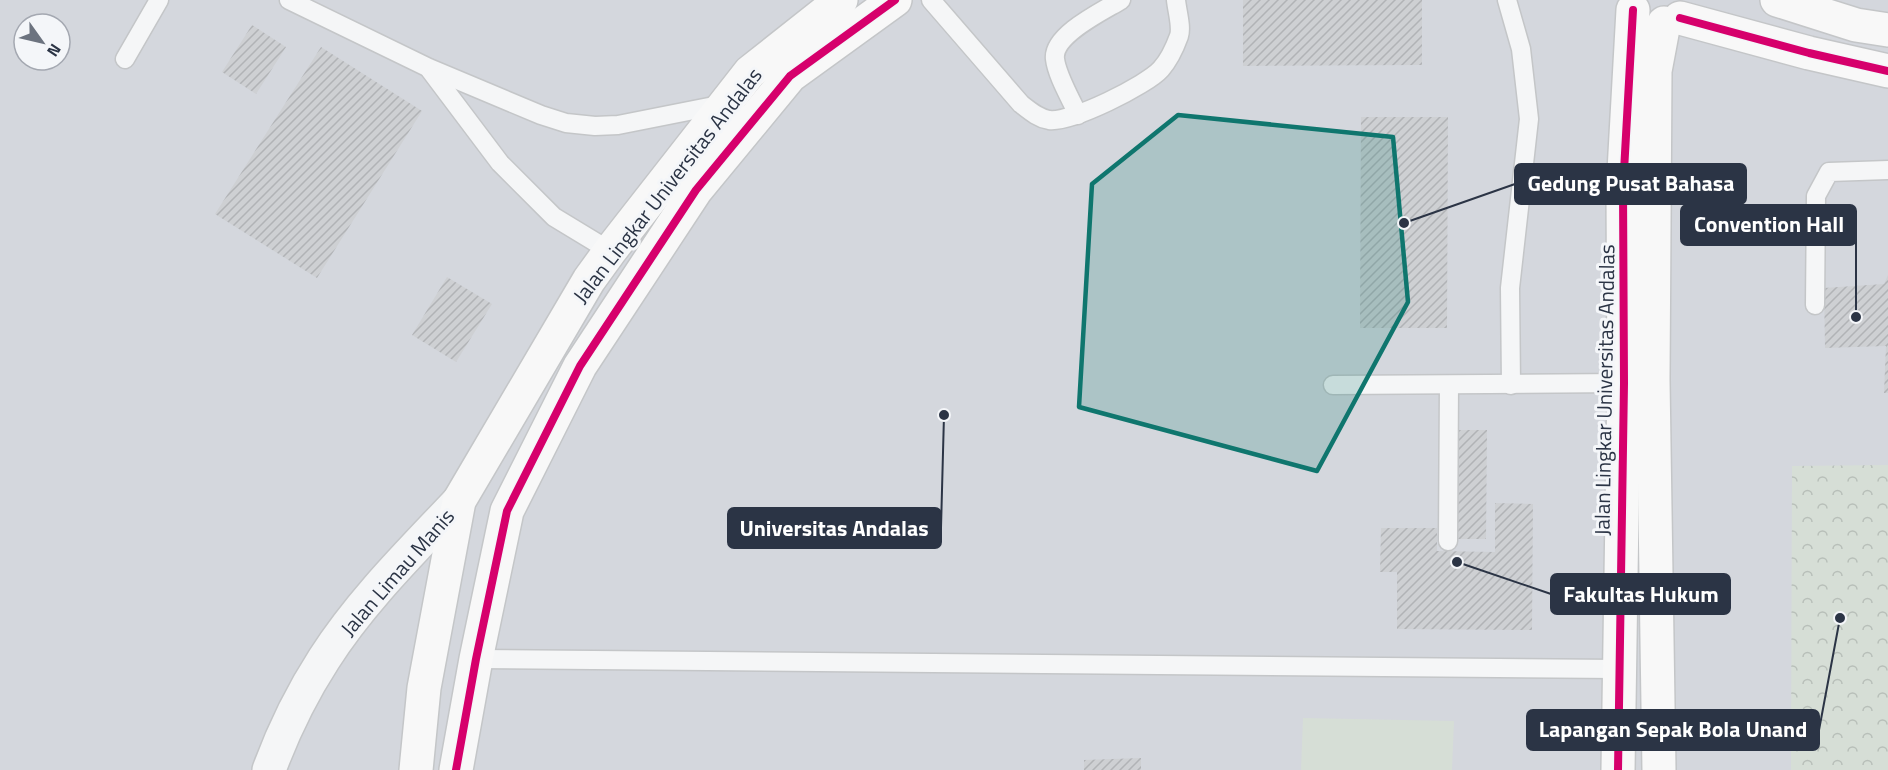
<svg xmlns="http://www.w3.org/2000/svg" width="1888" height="770" viewBox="0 0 1888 770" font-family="'Titillium Web',sans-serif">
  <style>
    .built { fill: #d4d7dd; fill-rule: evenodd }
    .park { fill: url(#park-crowns) }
    .garden { fill: #d6ded6 }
    .building { fill: url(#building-hatch) }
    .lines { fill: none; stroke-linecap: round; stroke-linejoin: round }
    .lane-casing { stroke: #c4c6c8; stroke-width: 21 }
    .street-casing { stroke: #c4c6c8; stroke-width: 36 }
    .secondary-casing { stroke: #c4c6c8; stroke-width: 36 }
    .lane { stroke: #f5f6f7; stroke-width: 18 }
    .street { stroke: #f5f6f7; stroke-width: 33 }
    .secondary { stroke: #f8f8f8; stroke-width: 33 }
    .cycleway-casing { stroke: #f4f6f9; stroke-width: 11 }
    .cycleway { stroke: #d6006c; stroke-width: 8 }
    .marked { fill: #0f766e; fill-opacity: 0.2; stroke: #0f766e; stroke-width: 4.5; stroke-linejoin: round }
    .labels { text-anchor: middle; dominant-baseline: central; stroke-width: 6; stroke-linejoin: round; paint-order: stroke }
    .street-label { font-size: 21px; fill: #2b3445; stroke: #f4f6f9 }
    .leader { fill: none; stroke: #2b3445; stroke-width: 2 }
    .callout-dot { fill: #2b3445; stroke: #f4f6f9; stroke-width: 2 }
    .callout { fill: #2b3445; stroke: #2b3445; stroke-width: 2 }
    .callout-label { font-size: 22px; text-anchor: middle; font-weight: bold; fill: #fff }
  </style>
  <defs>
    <pattern id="park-crowns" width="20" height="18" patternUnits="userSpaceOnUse" patternTransform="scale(1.5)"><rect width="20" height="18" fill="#d6ded6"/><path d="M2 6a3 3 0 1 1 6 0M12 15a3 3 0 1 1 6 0" fill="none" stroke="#b8bfb9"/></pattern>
    <pattern id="building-hatch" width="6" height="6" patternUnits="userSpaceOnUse" patternTransform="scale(1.5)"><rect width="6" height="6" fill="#ced0d3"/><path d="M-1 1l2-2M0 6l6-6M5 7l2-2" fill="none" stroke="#b1b3b6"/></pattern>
  </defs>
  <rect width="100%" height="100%" fill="#e6e8ea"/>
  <path class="built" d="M 0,0 L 1888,0 L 1888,770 L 0,770 ZM 24,24 L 60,24 L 60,60 L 24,60 Z"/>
  <polygon class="park" points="1888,465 1888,770 1791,770 1792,466"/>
  <polygon class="garden" points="1303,718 1454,721 1452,770 1301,770"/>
  <g class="building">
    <polygon points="1243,0 1422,0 1422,65 1243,66"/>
    <polygon points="252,25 286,47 256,94 222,72"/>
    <polygon points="321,47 422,111 317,278 215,214"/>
    <polygon points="1361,117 1448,117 1447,328 1360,328"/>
    <polygon points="1888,275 1888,393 1884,393 1886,346 1825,348 1824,288 1884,284"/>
    <polygon points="447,277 492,304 456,362 412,335"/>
    <polygon points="1459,430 1487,430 1486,539 1458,539"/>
    <polygon points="1495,503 1533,504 1532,630 1397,629 1397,572 1380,572 1381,528 1437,528 1437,551 1495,552"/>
    <polygon points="1141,758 1141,770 1084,770 1084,760"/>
  </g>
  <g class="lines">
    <g class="lane-casing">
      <g id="lane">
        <polyline points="289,0 429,68 541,115 566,123 595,126 618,125 724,104"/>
        <path d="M 931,0 L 1021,104 C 1030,111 1038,118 1049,120 C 1071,123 1147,85 1161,69 C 1169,60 1175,47 1179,36 C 1182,27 1177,11 1176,0"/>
        <polyline points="1507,0 1521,49 1529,119 1510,288 1511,385"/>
        <polyline points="125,59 159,0"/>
        <polyline points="430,70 500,163 554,217 610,251"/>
        <path d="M 1078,115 C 1071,99 1057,76 1055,59 C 1052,35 1103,11 1121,0"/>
        <polyline points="1815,305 1816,196 1829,172 1888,170"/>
        <polyline points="1333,385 1624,383"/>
        <polyline points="1448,541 1449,385"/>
        <polyline points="476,659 1618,669"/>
      </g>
    </g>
    <g class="street-casing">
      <path id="street" d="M 269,770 C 283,732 302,693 324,659 C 361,601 412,551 459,501"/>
    </g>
    <g class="secondary-casing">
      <g id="secondary">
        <polyline points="1777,0 1856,25 1888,30"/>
        <polyline points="1680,18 1809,53 1888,71"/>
        <polyline points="416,770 424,688 459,501 589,280 610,251 750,72 841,0"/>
        <polyline points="456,770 476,659 507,511 580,366 696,190 790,76 895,0"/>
        <polyline points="1618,770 1624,383 1623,189 1633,10"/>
        <polyline points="1659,770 1653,380 1655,71 1664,23"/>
      </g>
    </g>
    <use href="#lane" class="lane"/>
    <use href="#street" class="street"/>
    <use href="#secondary" class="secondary"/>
    <g class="cycleway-casing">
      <g id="cycleway">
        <polyline points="1680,18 1809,53 1888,71"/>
        <polyline points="456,770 476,659 507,511 580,366 696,190 790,76 895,0"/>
        <polyline points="1618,770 1624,383 1623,189 1633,10"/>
      </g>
    </g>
    <use href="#cycleway" class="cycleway"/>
  </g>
  <path class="marked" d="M 1178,115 L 1393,137 L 1408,302 L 1317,471 L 1079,407 L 1092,184 Z"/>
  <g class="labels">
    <g class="street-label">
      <text transform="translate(667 185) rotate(-52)">Jalan Lingkar Universitas Andalas</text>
      <text transform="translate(1604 390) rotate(-89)">Jalan Lingkar Universitas Andalas</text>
      <text transform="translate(397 572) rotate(-49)">Jalan Limau Manis</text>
    </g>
  </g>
  <path class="leader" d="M1404 223L1515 184M1856 317L1856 225M944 415L941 528M1457 562L1551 594M1840 618L1819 730"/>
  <g class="callout-dot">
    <circle cx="1404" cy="223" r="6"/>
    <circle cx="1856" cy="317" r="6"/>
    <circle cx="944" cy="415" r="6"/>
    <circle cx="1457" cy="562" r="6"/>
    <circle cx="1840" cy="618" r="6"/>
  </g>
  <g class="callout">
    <rect x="1515" y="164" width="231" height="40" rx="6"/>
    <rect x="1681" y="205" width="175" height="40" rx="6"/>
    <rect x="728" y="508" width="213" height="40" rx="6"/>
    <rect x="1551" y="574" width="179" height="40" rx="6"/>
    <rect x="1527" y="710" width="292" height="40" rx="6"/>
  </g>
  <g class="callout-label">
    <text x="1631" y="191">Gedung Pusat Bahasa</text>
    <text x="1769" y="232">Convention Hall</text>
    <text x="834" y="536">Universitas Andalas</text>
    <text x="1641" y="602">Fakultas Hukum</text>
    <text x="1673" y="737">Lapangan Sepak Bola Unand</text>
  </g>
  <g transform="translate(42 42) rotate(124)"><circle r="28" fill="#f4f6f9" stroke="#a4a8b1" stroke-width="1.5"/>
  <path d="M0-4.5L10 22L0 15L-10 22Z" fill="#6c737f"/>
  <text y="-9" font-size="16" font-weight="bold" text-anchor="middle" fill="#2b3445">N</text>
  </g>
</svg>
